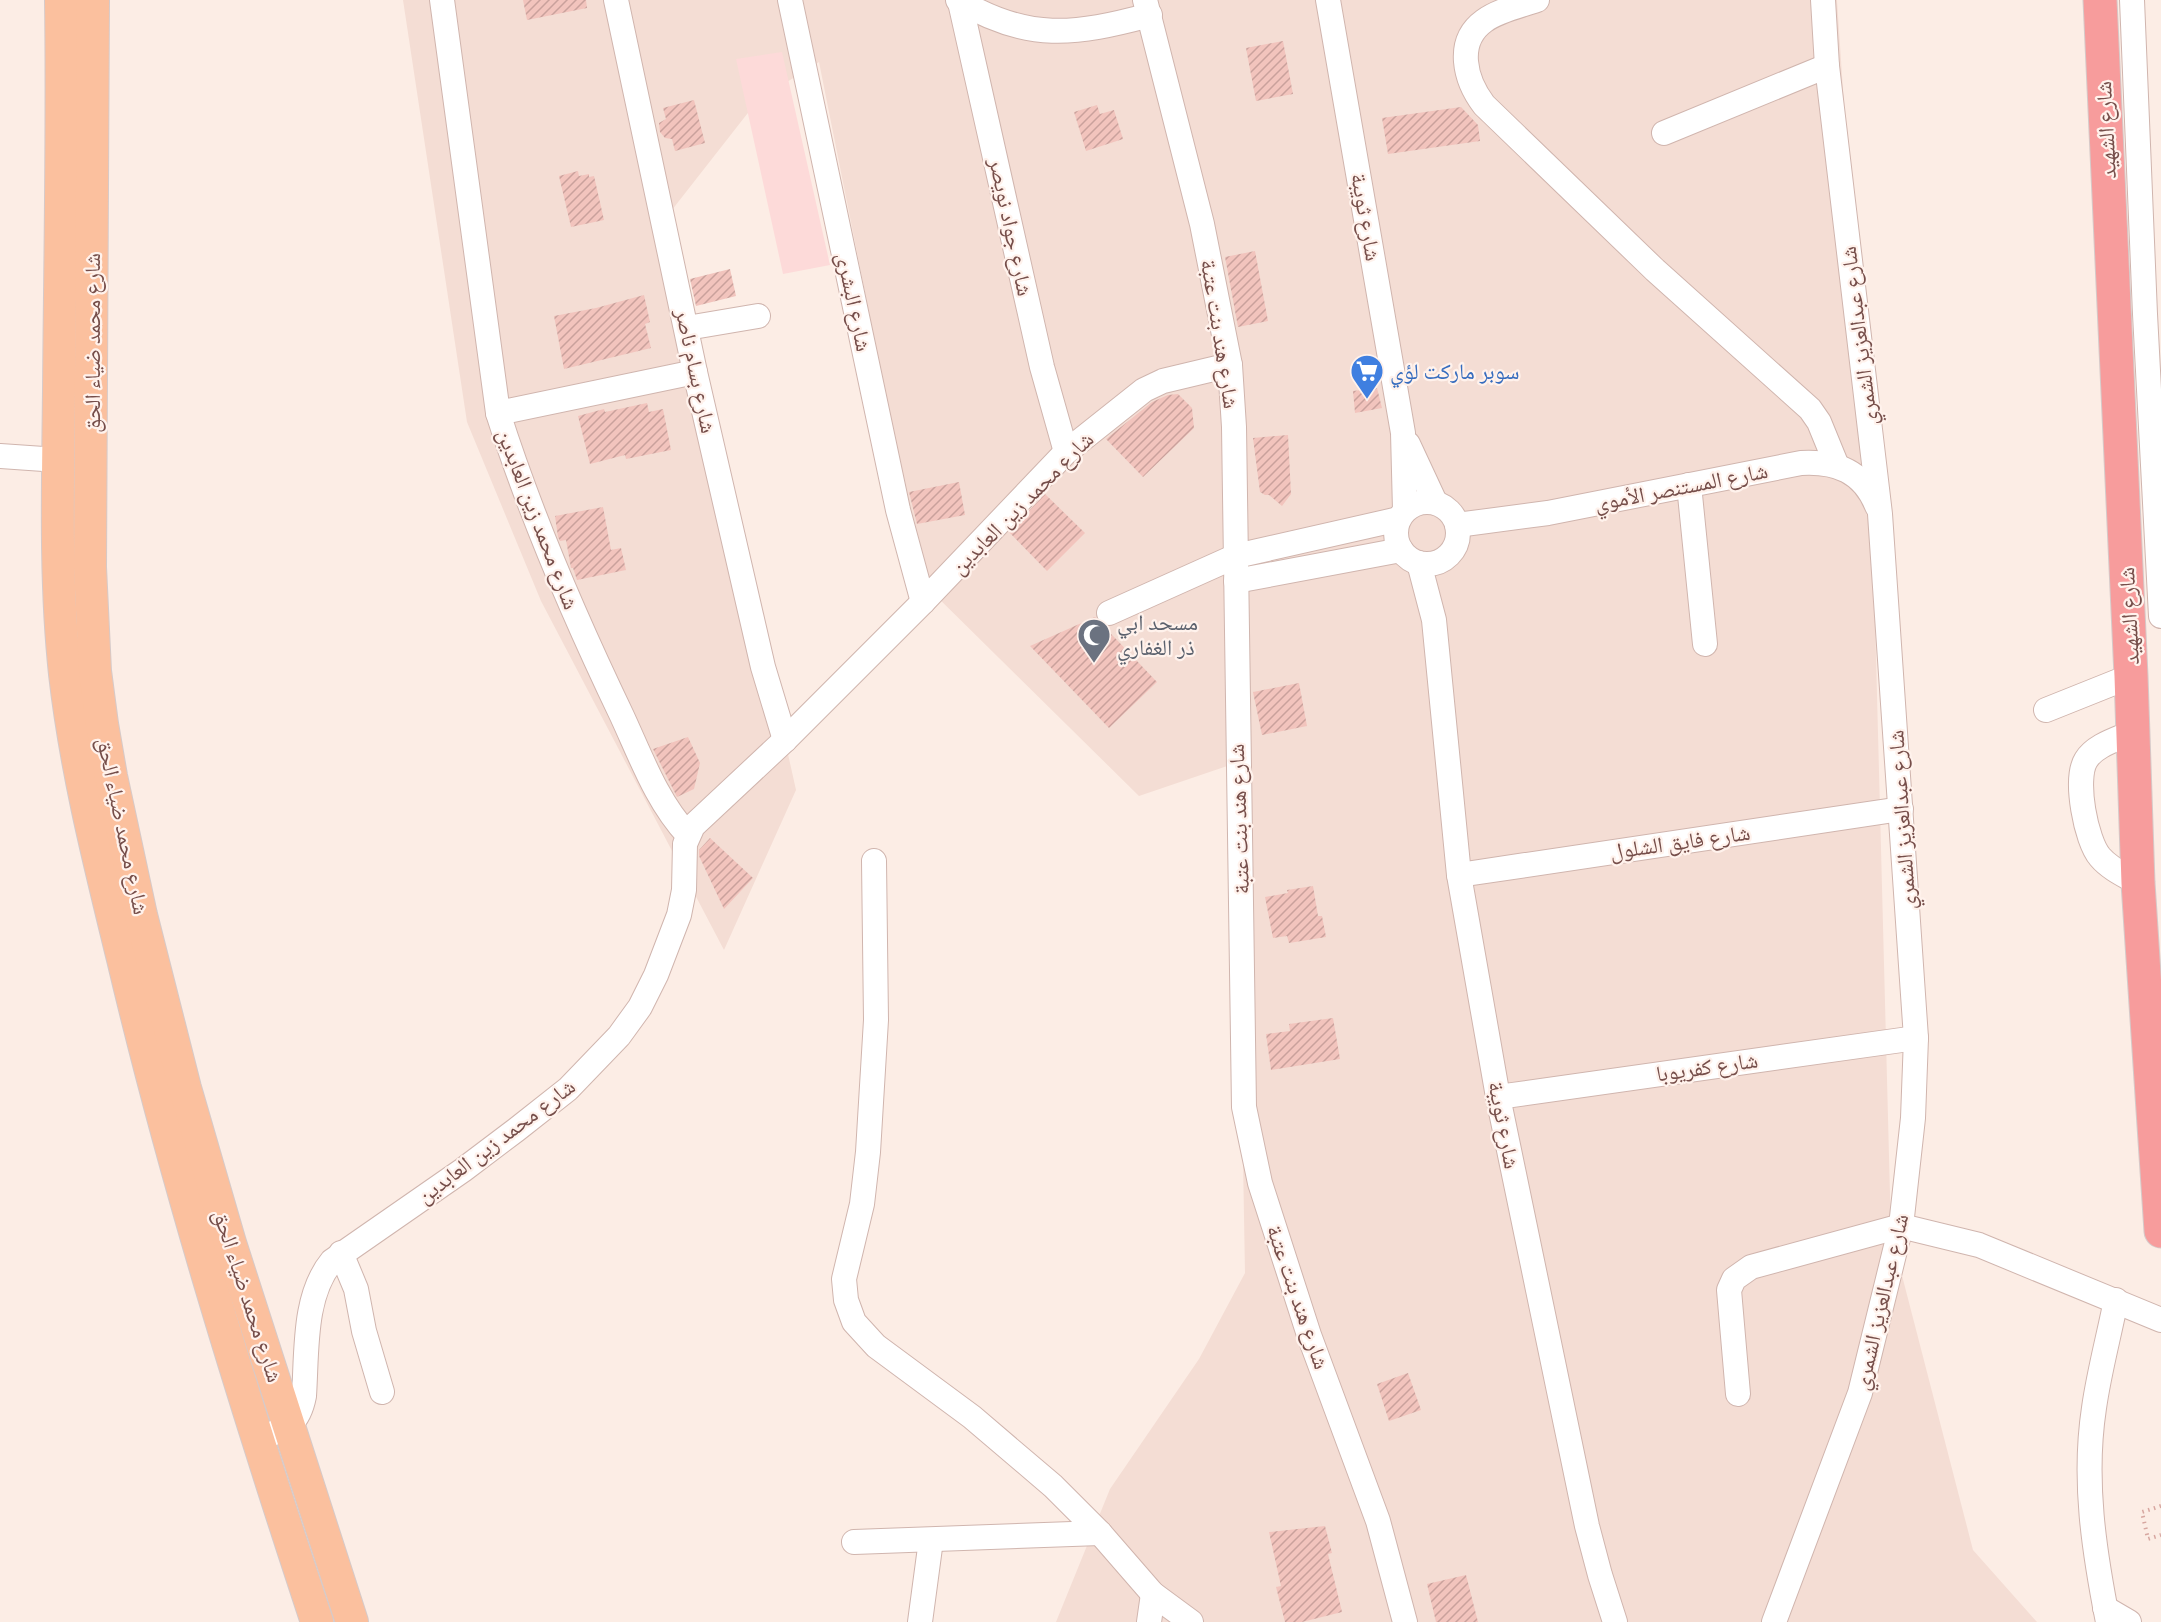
<svg xmlns="http://www.w3.org/2000/svg" width="2161" height="1622" viewBox="0 0 2161 1622" font-family="Cabin,'Noto Naskh Arabic',sans-serif">
  <style>
    .residential { fill: #f4ddd4 }
    .commercial { fill: #fddad9 }
    .building { fill: url(#building-hatch) }
    .lines { fill: none; stroke-linecap: round; stroke-linejoin: round }
    .minor-casing { stroke: #d0b5ae; stroke-width: 26 }
    .major-casing { stroke: #d6cac9; stroke-width: 34 }
    .highway-casing { stroke: #d6cac9; stroke-width: 35 }
    .path { stroke: #d7a7a0; stroke-width: 4; stroke-dasharray: 1.5 4.5; stroke-linecap: butt }
    .minor { stroke: #fff; stroke-width: 24 }
    .major { stroke: #fbc09e; stroke-width: 32 }
    .highway { stroke: #f79c9c; stroke-width: 33 }
    .labels { text-anchor: middle; dominant-baseline: central; stroke-width: 4.5; stroke-linejoin: round; paint-order: stroke }
    .street-label { font-size: 22px; fill: #764e4a; stroke: #fff2ec }
    .shop-label { font-size: 22px; fill: #366cbe; stroke: #fff2ec; text-anchor: start }
    .worship-label { font-size: 22px; fill: #5b616d; stroke: #fff2ec; text-anchor: start }
  </style>
  <defs>
    <pattern id="building-hatch" width="6" height="6" patternUnits="userSpaceOnUse" patternTransform="scale(1.5)"><rect width="6" height="6" fill="#f2c4bd"/><path d="M-1 1l2-2M0 6l6-6M5 7l2-2" fill="none" stroke="#c9a19c"/></pattern>
  </defs>
  <rect width="100%" height="100%" fill="#fcede5"/>
  <polygon class="residential" points="403,0 1837,0 1873,541 1891,1233 1973,1550 2037,1622 1056,1622 1110,1489 1199,1359 1245,1273 1236,763 1139,796 923,583 819,62 758,100 668,215 796,790 724,950 541,601 467,422"/>
  <polygon class="commercial" points="782,52 830,265 783,274 736,59"/>
  <g class="building">
    <polygon points="523,0 586,0 587,8 527,20"/>
    <polygon points="1283,41 1293,94 1256,101 1246,48"/>
    <polygon points="694,100 705,143 675,151 672,139 665,138 660,132 659,123 666,119 663,108"/>
    <polygon points="1097,105 1100,114 1114,110 1123,139 1086,151 1074,112"/>
    <polygon points="1461,107 1478,125 1480,141 1388,154 1382,118"/>
    <polygon points="578,171 579,176 589,174 589,177 594,176 604,220 571,227 559,176"/>
    <polygon points="1255,251 1268,321 1238,327 1225,257"/>
    <polygon points="730,269 736,296 696,306 690,279"/>
    <polygon points="644,295 650,322 645,324 651,348 564,369 554,316 596,308"/>
    <polygon points="1377,388 1382,408 1355,413 1353,391"/>
    <polygon points="1178,394 1192,408 1194,428 1143,477 1106,439 1152,402 1168,395"/>
    <polygon points="647,403 649,412 663,409 671,450 626,459 625,455 590,464 578,416 604,409 605,412"/>
    <polygon points="1288,435 1291,494 1282,506 1269,495 1265,495 1260,492 1253,438"/>
    <polygon points="959,482 965,515 917,524 909,492"/>
    <polygon points="1045,494 1085,533 1047,571 1009,532"/>
    <polygon points="603,507 611,550 621,548 626,570 577,580 573,568 571,568 566,540 560,541 558,537 555,516"/>
    <polygon points="1095,617 1157,682 1109,728 1030,646"/>
    <polygon points="1299,683 1307,726 1262,735 1253,692"/>
    <polygon points="688,737 700,763 694,789 677,797 653,749"/>
    <polygon points="710,838 753,878 724,909 699,856 699,850"/>
    <polygon points="1313,886 1318,916 1322,916 1326,937 1289,943 1287,936 1273,938 1265,897 1288,893 1287,890"/>
    <polygon points="1333,1018 1340,1059 1271,1070 1266,1034 1290,1031 1289,1024"/>
    <polygon points="1408,1373 1421,1410 1389,1421 1377,1384"/>
    <polygon points="1325,1526 1332,1553 1328,1554 1342,1612 1302,1622 1285,1622 1276,1587 1281,1586 1269,1532"/>
    <polygon points="1466,1575 1478,1622 1436,1622 1427,1584"/>
  </g>
  <g class="lines">
    <g class="minor-casing">
      <g id="minor">
        <path d="M 442,0 L 498,413 C 531,517 575,618 622,716 C 641,757 657,802 688,835"/>
        <polyline points="616,0 695,372 763,667 785,740"/>
        <polyline points="790,0 898,510 923,602"/>
        <path d="M 958,0 C 1028,42 1075,35 1150,15"/>
        <polyline points="1145,0 1202,224 1230,365 1234,427 1244,1107 1260,1183 1309,1335 1378,1521 1405,1622"/>
        <polyline points="1328,0 1403,433 1405,510"/>
        <path d="M 1537,0 C 1520,6 1499,10 1484,21 C 1455,42 1465,80 1484,105 L 1655,270 L 1810,409 L 1819,422 L 1837,466"/>
        <polyline points="2132,0 2145,314 2161,616"/>
        <polyline points="960,2 1042,367 1066,452"/>
        <polyline points="1664,133 1827,66"/>
        <polyline points="687,328 758,316"/>
        <polyline points="498,413 695,372"/>
        <polyline points="1408,444 1435,502"/>
        <polyline points="0,456 58,460"/>
        <polyline points="1689,485 1705,644"/>
        <circle cx="1427" cy="533" r="31"/>
        <path d="M 1457,525 L 1548,513 L 1801,463 C 1836,461 1863,471 1877,506"/>
        <polyline points="1419,563 1434,620 1459,875 1498,1097 1587,1526 1600,1575 1615,1622"/>
        <polyline points="1236,581 1401,550"/>
        <polyline points="1109,613 1236,556 1399,519"/>
        <polyline points="2046,710 2131,676"/>
        <path d="M 2133,732 C 2118,739 2095,745 2086,760 C 2074,779 2086,841 2100,857 C 2110,869 2126,876 2138,883"/>
        <polyline points="874,861 876,1020 868,1152 862,1204 844,1279 846,1300 854,1322 876,1346 972,1417 1053,1486 1100,1533 1153,1594 1191,1622"/>
        <polyline points="1459,875 1901,809"/>
        <polyline points="1498,1097 1916,1038"/>
        <polyline points="341,1253 356,1289 364,1331 382,1392"/>
        <polyline points="1738,1394 1729,1290 1734,1279 1751,1267 1901,1226 1979,1245 2161,1320"/>
        <path d="M 258,1439 C 284,1429 298,1427 304,1396 C 307,1352 303,1296 332,1261 L 463,1170 L 516,1130 L 568,1089 L 619,1036 L 640,1007 L 656,975 L 679,915 L 684,890 L 685,844 L 693,826 L 785,740 L 923,602 L 1066,452 L 1144,390 L 1163,381 L 1230,365"/>
        <polyline points="854,1542 1100,1533"/>
        <polyline points="2105,1608 2129,1622"/>
        <polyline points="920,1622 931,1540"/>
        <polyline points="1149,1622 1153,1594"/>
        <polyline points="1774,1622 1860,1393 1901,1226 1913,1118 1916,1038 1880,514 1827,66 1823,0"/>
        <path d="M 2108,1622 C 2094,1551 2083,1480 2094,1408 C 2099,1372 2109,1336 2116,1300"/>
      </g>
    </g>
    <g class="major-casing">
      <g id="major">
        <path d="M 61,0 C 63,130 60,261 59,391 C 58,486 55,580 65,674 C 76,771 100,865 123,959 C 176,1183 245,1404 317,1622"/>
        <polyline points="93,0 90,567 95,671 102,724 111,776 141,915 185,1088 230,1243 352,1622"/>
      </g>
    </g>
    <g class="highway-casing">
      <polyline id="highway" points="2100,0 2131,676 2138,883 2161,1231"/>
    </g>
    <polyline class="path" points="2161,1506 2142,1512 2148,1539 2161,1535"/>
    <use href="#minor" class="minor"/>
    <use href="#major" class="major"/>
    <use href="#highway" class="highway"/>
  </g>
  <defs>
    <g id="supermarket-pin" transform="scale(1.725)"><path d="M0 17L-7.5 6A9.5 9.5 0 1 1 7.5 6Z" fill="#3f7fe0" stroke="#fff2ec"/><path d="M-6-5.5h2.5l.6 2H6L4.5 2H-2.5L-4.4-4H-6ZM-1.5 3.2a1.3 1.3 0 1 0 .1 0ZM3 3.2a1.3 1.3 0 1 0 .1 0Z" fill="#fff"/></g>
    <g id="mosque-pin" transform="scale(1.725)"><path d="M0 17L-7.5 6A9.5 9.5 0 1 1 7.5 6Z" fill="#6b7280" stroke="#fff2ec"/><path d="M3.5-4.9A6 6 0 1 0 3.5 4.9A5 5 0 1 1 3.5-4.9Z" fill="#fff"/></g>
  </defs>
  <g fill-rule="evenodd">
    <use href="#supermarket-pin" x="1367" y="371"/>
    <use href="#mosque-pin" x="1094" y="635"/>
  </g>
  <g class="labels">
    <g class="street-label">
      <text transform="translate(2106 130) rotate(-93)">شارع الشهيد</text>
      <text transform="translate(1366 217) rotate(80)">شارع ثويبة</text>
      <text transform="translate(1011 227) rotate(78)">شارع جواد نويصر</text>
      <text transform="translate(854 302) rotate(78)">شارع البشرى</text>
      <text transform="translate(1220 334) rotate(81)">شارع هند بنت عتبة</text>
      <text transform="translate(1859 336) rotate(-97)">شارع عبدالعزيز الشمري</text>
      <text transform="translate(92 343) rotate(-90)">شارع محمد ضياء الحق</text>
      <text transform="translate(696 371) rotate(78)">شارع بسام ناصر</text>
      <text transform="translate(1681 487) rotate(-11)">شارع المستنصر الأموي</text>
      <text transform="translate(1022 503) rotate(-45)">شارع محمد زين العابدين</text>
      <text transform="translate(538 519) rotate(69)">شارع محمد زين العابدين</text>
      <text transform="translate(2129 616) rotate(-93)">شارع الشهيد</text>
      <text transform="translate(1239 819) rotate(-92)">شارع هند بنت عتبة</text>
      <text transform="translate(1902 820) rotate(-94)">شارع عبدالعزيز الشمري</text>
      <text transform="translate(123 826) rotate(78)">شارع محمد ضياء الحق</text>
      <text transform="translate(1680 842) rotate(-8)">شارع فايق الشلول</text>
      <text transform="translate(1707 1067) rotate(-8)">شارع كفريوبا</text>
      <text transform="translate(1504 1125) rotate(79)">شارع ثويبة</text>
      <text transform="translate(496 1141) rotate(-37)">شارع محمد زين العابدين</text>
      <text transform="translate(248 1296) rotate(72)">شارع محمد ضياء الحق</text>
      <text transform="translate(1298 1297) rotate(71)">شارع هند بنت عتبة</text>
      <text transform="translate(1881 1302) rotate(-77)">شارع عبدالعزيز الشمري</text>
    </g>
    <g class="shop-label">
      <text x="1390" y="371">سوبر ماركت لؤي</text>
    </g>
    <g class="worship-label">
      <text x="1117" y="622">مسحد ابي<tspan x="1117" dy="25">ذر الغفاري</tspan></text>
    </g>
  </g>
</svg>
